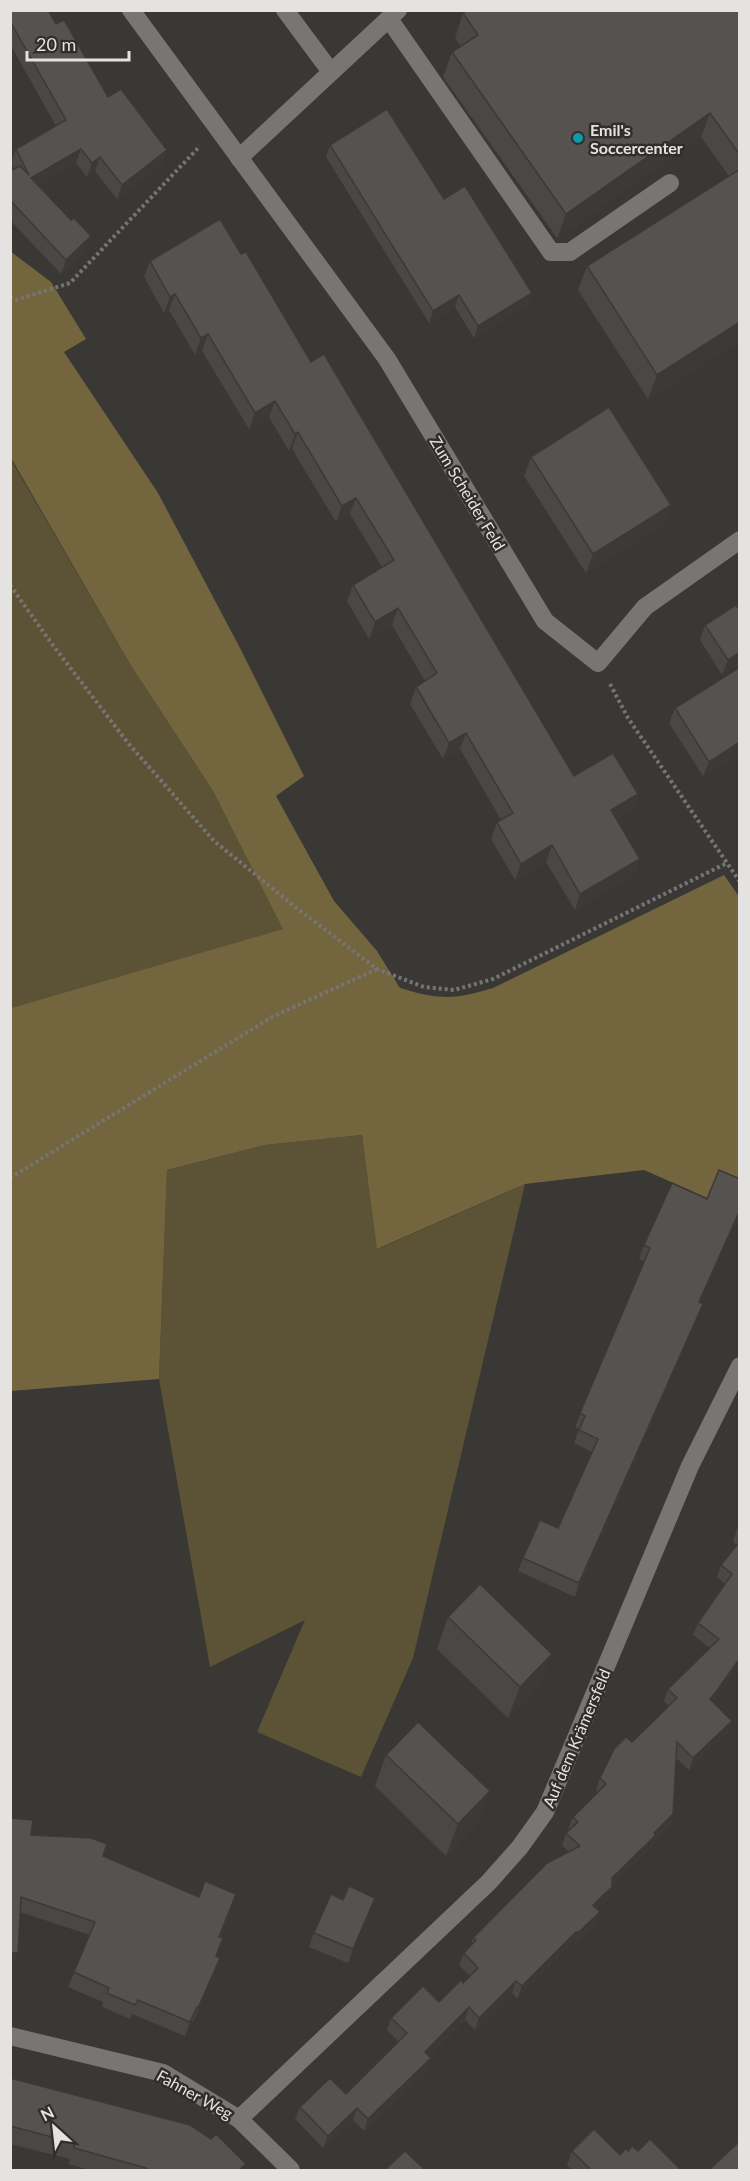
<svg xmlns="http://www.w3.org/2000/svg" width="750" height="2181" viewBox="0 0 750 2181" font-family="Lato,sans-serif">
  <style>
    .green { fill: #5c5235 }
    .forest { fill: #73653e }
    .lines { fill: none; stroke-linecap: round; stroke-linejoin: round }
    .path { stroke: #767573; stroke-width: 4; stroke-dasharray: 3 3; stroke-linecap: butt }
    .minor { stroke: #777672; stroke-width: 18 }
    .wall { fill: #4a4745 }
    .shaded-wall { fill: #3c3938 }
    .building { fill: #565250; stroke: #3c3938; stroke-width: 1.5 }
    .culture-dot { fill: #0f9aa8; stroke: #2f2e2b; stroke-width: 2 }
    .labels { text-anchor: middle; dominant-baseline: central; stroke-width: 5; stroke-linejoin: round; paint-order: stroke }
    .poi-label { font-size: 16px; font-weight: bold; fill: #e4e3e1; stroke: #2f2e2b; text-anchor: start }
    .street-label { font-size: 16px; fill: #e4e3e1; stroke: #2f2e2b }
  </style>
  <rect width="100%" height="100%" fill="#393835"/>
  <g class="green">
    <polygon points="10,458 130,664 213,791 284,929 11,1008"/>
    <polygon points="362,1135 378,1249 525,1184 413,1658 361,1777 257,1732 305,1620 210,1667 159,1379 167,1170 265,1145"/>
  </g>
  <path class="forest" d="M 10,251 L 51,282 L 86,339 L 64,352 L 158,493 L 240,648 L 304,776 L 276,796 L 334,901 L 377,951 L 400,988 C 440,1000 453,1000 493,988 L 724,875 L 740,898 L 739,1212 L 644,1170 L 525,1184 L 377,1249 L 362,1135 L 265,1145 L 167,1170 L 159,1379 L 11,1391 L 11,1008 L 283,929 L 213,791 L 130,664 L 11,458 Z"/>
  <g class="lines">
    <g class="path">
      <polyline points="10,297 16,300 70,283 200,146"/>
      <polyline points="10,585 52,644 128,743 214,841 294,906 377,969 424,987 454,990 493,979 727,863"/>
      <polyline points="610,684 628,718 740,882"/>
      <polyline points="10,1178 272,1017 377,969"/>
    </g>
    <g class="minor">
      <polyline points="131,10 387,359 545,621 598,663 645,607 740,540"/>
      <polyline points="285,10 331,72"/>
      <polyline points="389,19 551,252 570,252 670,183"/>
      <polyline points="239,158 398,10"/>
      <polyline points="10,2036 163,2073 239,2119 291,2170"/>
      <polyline points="239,2119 489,1882 520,1847 545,1812 690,1466 740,1366"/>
    </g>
  </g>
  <g class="wall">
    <polygon points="10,10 56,24 108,97 167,150 162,164 117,199 95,171 87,177 76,163 38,185 71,220 91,236 86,250 61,274 10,220 10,171 14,169 11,163 16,149 56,126 10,44"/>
    <polygon points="740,10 740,341 648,399 578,290 587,266 729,176 701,137 557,238 443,77 452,52 461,47 455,38 463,13"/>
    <polygon points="330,145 444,199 532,293 528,305 474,338 455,307 429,323 326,157"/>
    <polygon points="241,254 311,362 574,776 638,794 632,810 617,819 640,859 634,875 575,910 546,862 515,880 491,839 497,822 501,820 460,749 443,759 410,704 416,687 425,681 392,625 369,639 347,601 353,585 382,567 350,514 336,522 292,449 289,451 269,417 249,429 202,351 195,355 169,310 164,313 144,277 150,261"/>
    <polygon points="531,457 671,505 664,524 586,573 524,476"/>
    <polygon points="740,611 740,664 722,675 700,640 705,625"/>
    <polygon points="740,667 740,753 703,776 669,723 675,708"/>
    <polygon points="740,1179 740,1212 700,1302 698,1317 575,1597 518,1571 523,1558 558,1528 592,1452 574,1443 579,1429 575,1427 644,1261 639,1259 644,1245 707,1199"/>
    <polygon points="740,1527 740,1663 713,1702 732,1721 727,1733 689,1770 676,1758 673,1814 669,1826 654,1840 652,1847 612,1886 608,1899 597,1909 600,1912 596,1924 575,1944 571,1944 517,1999 512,1993 475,2030 465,2020 429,2056 427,2070 364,2131 353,2120 323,2148 295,2119 300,2107 346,2094 399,2042 387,2030 391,2018 439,2002 463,1983 470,1976 459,1965 464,1953 470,1947 473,1938 569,1852 562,1845 566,1833 569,1830 568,1829 573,1817 598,1792 596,1790 600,1778 632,1742 669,1706 664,1701 668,1689 710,1648 693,1635 698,1623 725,1584 717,1577 721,1565 737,1545 733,1542 737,1529"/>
    <polygon points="448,1617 540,1685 508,1718 437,1649"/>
    <polygon points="386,1755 478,1823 446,1856 375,1786"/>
    <polygon points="10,1818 31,1835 103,1856 199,1897 236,1894 220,1937 217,1956 220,1958 193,2022 192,2021 185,2036 132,2014 130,2019 102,2007 103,2002 68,1987 90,1935 20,1912 18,1953 12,1967 10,1967"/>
    <polygon points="375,1898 348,1963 309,1947 314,1933 343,1900"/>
    <polygon points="10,2078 244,2170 90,2170 68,2164 70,2159 10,2144"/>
    <polygon points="572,2151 620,2155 628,2151 638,2151 681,2170 572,2170 567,2165"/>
  </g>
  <g class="shaded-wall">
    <polygon points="710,113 701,137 557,238 566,214"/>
    <polygon points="81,149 76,163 26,192 31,178"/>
    <polygon points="167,150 162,164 117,199 122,185"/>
    <polygon points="100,157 95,171 87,177 92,163"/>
    <polygon points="91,236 86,250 61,274 66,260"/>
    <polygon points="532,293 528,305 474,338 478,326"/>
    <polygon points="175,294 169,310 164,313 170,297"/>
    <polygon points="459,295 455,307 429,323 433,311"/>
    <polygon points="740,322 740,341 648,399 657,375"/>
    <polygon points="208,334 202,351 195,355 201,338"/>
    <polygon points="275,401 269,417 249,429 255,413"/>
    <polygon points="298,432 292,449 289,451 295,434"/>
    <polygon points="356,498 350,514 336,522 342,506"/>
    <polygon points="671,505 664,524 586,573 593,554"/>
    <polygon points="398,608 392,625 369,639 375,622"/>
    <polygon points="740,652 740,664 722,675 728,660"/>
    <polygon points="466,733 460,749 443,759 449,743"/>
    <polygon points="740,742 740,753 703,776 709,762"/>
    <polygon points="638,794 632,810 605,826 611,810"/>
    <polygon points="552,845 546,862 515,880 521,864"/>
    <polygon points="640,859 634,875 575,910 580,894"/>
    <polygon points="740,1210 740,1212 694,1316 699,1302"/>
    <polygon points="703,1304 698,1317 575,1597 579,1583"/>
    <polygon points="552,1654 540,1685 508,1718 520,1687"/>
    <polygon points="740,1658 740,1663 712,1704 710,1699"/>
    <polygon points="732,1721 727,1733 689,1770 693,1758"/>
    <polygon points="490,1791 478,1823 446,1856 458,1824"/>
    <polygon points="673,1814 669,1826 654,1840 652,1847 608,1890 612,1878 654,1833"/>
    <polygon points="612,1887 608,1899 589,1917 593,1905"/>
    <polygon points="375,1898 370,1911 348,1963 353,1949"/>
    <polygon points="600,1912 596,1924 575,1944 571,1944 517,1999 522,1986 576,1932"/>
    <polygon points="10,1953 18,1953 12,1967 10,1967"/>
    <polygon points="220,1958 215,1972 193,2022 198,2008"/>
    <polygon points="516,1981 512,1993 475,2030 479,2018"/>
    <polygon points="197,2007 192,2021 185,2036 190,2022"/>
    <polygon points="469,2007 465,2020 421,2064 425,2052"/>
    <polygon points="431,2058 427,2070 364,2131 368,2119"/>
    <polygon points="357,2108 353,2120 323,2148 328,2136"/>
  </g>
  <g class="building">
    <polygon points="10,10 48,10 56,24 64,20 108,97 121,89 167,150 122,185 100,157 92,163 81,149 31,178 71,220 74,218 91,236 66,260 10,200 10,171 20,166 29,175 16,149 66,120 10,21"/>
    <polygon points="468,10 740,10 740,155 710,113 566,214 452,52 478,35 463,13"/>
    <polygon points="387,109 444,199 465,186 532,293 478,326 459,295 433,311 330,145"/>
    <polygon points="740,169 740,322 657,375 587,266"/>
    <polygon points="220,219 241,254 246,252 311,362 324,354 574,776 613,753 638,794 611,810 640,859 580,894 552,845 521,864 497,822 513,813 466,733 449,743 416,687 437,673 398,608 375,622 353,585 394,560 356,498 342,506 298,432 295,434 275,401 255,413 208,334 201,338 175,294 170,297 150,261"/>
    <polygon points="609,407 671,505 593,554 531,457"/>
    <polygon points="736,605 740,611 740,652 728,660 705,625"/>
    <polygon points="740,667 740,742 709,762 675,708"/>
    <polygon points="719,1170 740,1179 740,1210 699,1302 703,1304 579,1583 523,1558 540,1520 558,1528 598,1439 579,1430 585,1416 580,1413 650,1248 644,1245 672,1183 707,1199"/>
    <polygon points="740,1541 740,1658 716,1692 710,1699 732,1721 693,1758 677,1742 673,1814 654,1833 656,1835 612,1878 612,1887 593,1905 600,1912 579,1932 576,1932 522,1986 516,1981 479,2018 469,2007 425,2052 431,2058 368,2119 357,2108 328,2136 300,2107 330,2078 346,2094 407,2033 391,2018 423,1986 439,2002 461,1980 463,1983 478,1968 464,1953 476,1940 473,1938 547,1863 580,1846 566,1833 578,1822 573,1817 606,1784 600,1778 614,1749 626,1737 632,1742 677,1698 668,1689 719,1639 698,1623 732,1574 721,1565"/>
    <polygon points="480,1584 552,1654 520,1687 448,1617"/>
    <polygon points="418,1722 490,1791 458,1824 386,1755"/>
    <polygon points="10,1818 33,1820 31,1835 91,1838 107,1844 103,1856 199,1897 205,1881 236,1894 219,1937 223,1938 216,1956 220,1958 198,2008 197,2007 190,2022 138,2000 135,2005 107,1993 109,1988 74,1972 95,1922 21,1897 18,1953 10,1953"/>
    <polygon points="349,1886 375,1898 353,1949 314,1933 331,1894 343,1900"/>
    <polygon points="10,2078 190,2125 211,2139 216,2134 246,2164 239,2170 148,2170 146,2168 74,2148 75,2143 10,2126"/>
    <polygon points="594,2129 620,2155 626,2148 628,2151 632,2146 638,2151 650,2139 681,2170 591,2170 572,2151"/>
    <polygon points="740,2141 740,2170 709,2170"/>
    <polygon points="405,2151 425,2170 385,2170"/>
  </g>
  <circle class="culture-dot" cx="578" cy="138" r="6"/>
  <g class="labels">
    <g class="poi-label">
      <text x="590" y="129">Emil's<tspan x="590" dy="18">Soccercenter</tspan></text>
    </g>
    <g class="street-label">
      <text transform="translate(468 493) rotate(59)">Zum Scheider Feld</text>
      <text transform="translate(576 1738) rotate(-67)">Auf dem Krämersfeld</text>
      <text transform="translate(195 2094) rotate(29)">Fahner Weg</text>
    </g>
  </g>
  <rect width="750" height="2181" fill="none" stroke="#e4e3e1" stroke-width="24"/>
  <g transform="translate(54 2127) rotate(333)" stroke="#2f2e2b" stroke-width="4.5" paint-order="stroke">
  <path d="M0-4.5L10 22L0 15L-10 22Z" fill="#e4e3e1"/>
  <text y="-9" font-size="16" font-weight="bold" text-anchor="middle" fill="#e4e3e1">N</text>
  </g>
  <path d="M27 51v9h102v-9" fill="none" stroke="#e4e3e1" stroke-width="3"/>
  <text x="36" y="51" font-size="18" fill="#e4e3e1" stroke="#2f2e2b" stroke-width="4.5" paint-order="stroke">20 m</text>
</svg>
